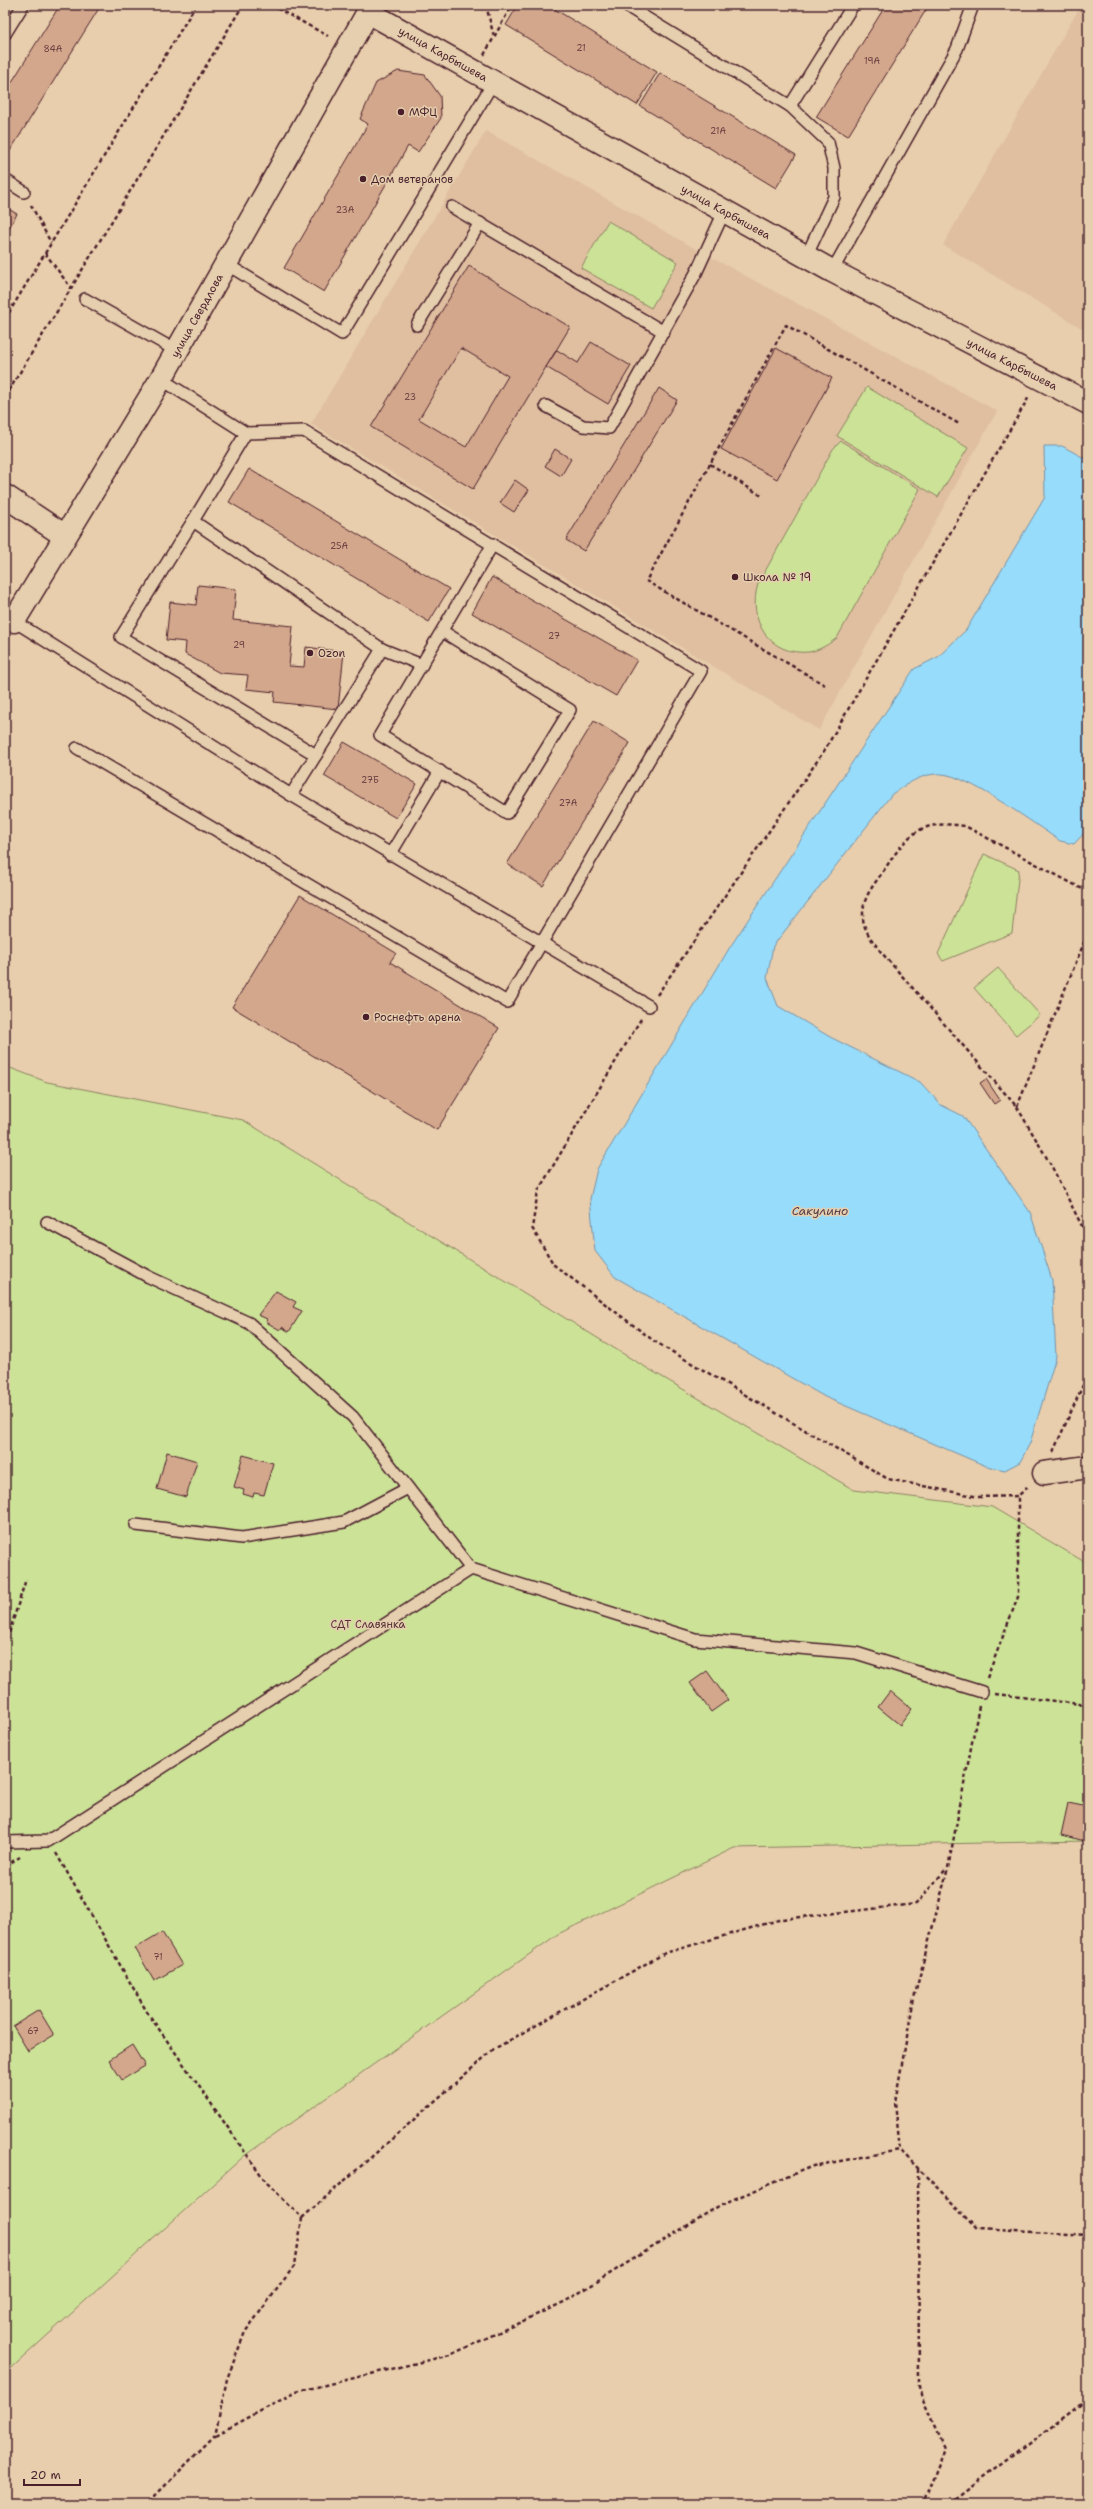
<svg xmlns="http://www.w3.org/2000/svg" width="1093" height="2509" viewBox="0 0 1093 2509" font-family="'Shantell Sans',sans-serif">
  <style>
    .built { fill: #dfbfa0 }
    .green { fill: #cce297; stroke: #8b8061 }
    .water { fill: #97dcfa; stroke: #7890a7 }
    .building { fill: #d3a78c; stroke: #4a1f2b; fill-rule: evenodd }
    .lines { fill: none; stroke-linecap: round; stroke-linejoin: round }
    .lane-casing { stroke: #4a1f2b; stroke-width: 14 }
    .street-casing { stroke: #4a1f2b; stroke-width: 25 }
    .path { stroke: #4a1f2b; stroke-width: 2.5; stroke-dasharray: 4 3; stroke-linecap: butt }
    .lane { stroke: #e5cfae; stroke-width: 11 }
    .street { stroke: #e5cfae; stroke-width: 22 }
    .poi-dot { fill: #4a1f2b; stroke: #e5cfae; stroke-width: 1.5 }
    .labels { text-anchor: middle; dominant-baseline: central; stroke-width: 3; stroke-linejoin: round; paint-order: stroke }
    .number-label { font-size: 9px; fill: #6c4143 }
    .street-label { font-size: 11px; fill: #4a1f2b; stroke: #e5cfae }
    .poi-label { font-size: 11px; fill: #4a1f2b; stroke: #e5cfae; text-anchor: start }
    .park-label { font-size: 11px; fill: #573236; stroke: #e5cfae }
    .water-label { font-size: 12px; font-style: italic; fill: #563b4a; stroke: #e5cfae }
  </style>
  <rect width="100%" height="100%" fill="#e8ceac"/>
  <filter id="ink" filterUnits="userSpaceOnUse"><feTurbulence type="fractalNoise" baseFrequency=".025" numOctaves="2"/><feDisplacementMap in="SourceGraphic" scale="8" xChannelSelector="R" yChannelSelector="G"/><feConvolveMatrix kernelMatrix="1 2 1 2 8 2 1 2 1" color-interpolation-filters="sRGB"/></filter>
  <g filter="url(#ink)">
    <g class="built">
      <polygon points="1081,5 1088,5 1088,332 943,245"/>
      <polygon points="486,131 705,254 997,411 819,730 311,424"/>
    </g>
    <g class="green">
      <polygon points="608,221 678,262 651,308 581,268"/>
      <polygon points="867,387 968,448 938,497 837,436"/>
      <path d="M 841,441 L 920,489 L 837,638 C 829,644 820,650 809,652 C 769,656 747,620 758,584 L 833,449 Z"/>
      <polygon points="984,854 1019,870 1012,933 943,961 938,954"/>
      <polygon points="998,968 1040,1015 1016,1035 974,988"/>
      <polygon points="5,1066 47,1082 243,1120 630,1358 854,1490 992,1507 1088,1564 1088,1841 734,1848 558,1934 244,2156 5,2374"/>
    </g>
    <path class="water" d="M 1044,446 L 1062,446 L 1088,460 L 1088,829 L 1074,844 L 1060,841 C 1035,824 975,781 948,775 C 927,770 908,783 892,794 L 773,946 L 767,978 L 778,1006 L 830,1037 L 920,1082 L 941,1105 L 963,1116 L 1030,1212 L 1052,1280 L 1056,1357 L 1030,1443 L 1020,1462 L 1005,1470 L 986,1466 L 825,1397 L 615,1277 L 595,1251 L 590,1199 L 597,1169 L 730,947 L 914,669 L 938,657 L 966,630 L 1045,497 Z"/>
    <g class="building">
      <polygon points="60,5 101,5 5,159 5,93"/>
      <polygon points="518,5 548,5 657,72 637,105 506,25"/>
      <polygon points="886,5 929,5 848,136 816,117"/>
      <polygon points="398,71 425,75 440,96 441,118 418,152 408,146 324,292 284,268 368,124 360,119 376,83"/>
      <polygon points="660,73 796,155 776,188 640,106"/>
      <polygon points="5,207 17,214 5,235"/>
      <path d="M 469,266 L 570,327 L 473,489 L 371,427 ZM 461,348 L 508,376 L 466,447 L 419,419 Z"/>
      <polygon points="591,342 631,366 608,404 546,367 557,350 578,363"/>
      <polygon points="776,348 832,378 777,479 721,449"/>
      <polygon points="659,388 677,400 584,551 566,540"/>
      <polygon points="555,449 571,459 561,476 545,466"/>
      <polygon points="249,469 449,589 429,622 229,502"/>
      <polygon points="515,480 529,490 514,512 500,503"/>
      <polygon points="492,577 637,660 616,696 472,613"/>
      <polygon points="198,585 236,589 233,620 293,626 289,666 304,667 306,647 344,652 338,709 274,702 275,692 246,689 248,675 220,673 185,654 186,642 166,640 170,602 196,605"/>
      <polygon points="594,721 630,743 543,886 507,864"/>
      <polygon points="344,742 417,784 396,818 324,776"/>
      <polygon points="300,895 396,953 390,962 499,1028 437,1130 232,1007"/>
      <polygon points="986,1079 1000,1100 994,1104 980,1083"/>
      <polygon points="276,1291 296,1302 293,1307 302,1311 289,1332 282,1327 280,1330 266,1322 267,1319 258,1315"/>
      <polygon points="167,1452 197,1461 186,1497 157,1489"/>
      <polygon points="243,1455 273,1463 264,1495 254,1493 253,1497 243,1494 244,1490 234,1487"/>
      <polygon points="707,1671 728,1700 711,1712 690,1683"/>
      <polygon points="890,1691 912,1709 900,1725 878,1707"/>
      <polygon points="1068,1803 1088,1807 1088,1828 1085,1841 1061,1835"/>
      <polygon points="162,1932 182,1965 154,1981 135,1948"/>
      <polygon points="39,2010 54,2035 28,2051 13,2026"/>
      <polygon points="132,2045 145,2066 122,2080 109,2060"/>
    </g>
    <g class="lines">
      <g class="lane-casing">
        <g id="lane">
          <polyline points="625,5 790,106"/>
          <polyline points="5,34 23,5"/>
          <polyline points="5,180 24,192"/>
          <polyline points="452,207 664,332"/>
          <polyline points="806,257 834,197 834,168 828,142 790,106 853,5"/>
          <polyline points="226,264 342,334 493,83"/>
          <polyline points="832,271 957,49 973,5"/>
          <polyline points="85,299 177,351"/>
          <polyline points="417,325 480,223"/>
          <polyline points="161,379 246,433 193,521 382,649 422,665"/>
          <polyline points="546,406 583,426 609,428 696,273 724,212"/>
          <polyline points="193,521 121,637 316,755 382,649"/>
          <polyline points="14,621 291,795 649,1006"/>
          <polyline points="442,631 570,710 507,813 380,735 493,544"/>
          <polyline points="77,748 507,1002 701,671 304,431 246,433"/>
          <polyline points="291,795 316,755"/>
          <polyline points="390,855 440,771"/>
          <polyline points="47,1222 149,1277 249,1323 353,1417 471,1569"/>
          <polyline points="136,1525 242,1538 344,1522 408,1488"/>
          <polyline points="5,1842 48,1841 471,1569 695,1639 856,1653 982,1692"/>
        </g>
      </g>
      <g class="street-casing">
        <g id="street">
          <path id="s1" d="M 368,12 L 832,271 L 1088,403"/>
          <polyline points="5,496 65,536"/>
          <path id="s2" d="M 14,621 L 161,379 L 372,5"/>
          <polyline points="1044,1473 1088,1467"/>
        </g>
      </g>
      <g class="path">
        <polyline points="271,5 328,36"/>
        <polyline points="486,5 494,37"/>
        <polyline points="484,55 512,5"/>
        <polyline points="31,205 51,243"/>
        <polyline points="45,253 71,288"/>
        <polyline points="5,319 196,5"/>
        <polyline points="5,397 243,5"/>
        <polyline points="710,464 762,496"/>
        <polyline points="825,685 646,581 786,325 959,424"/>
        <path d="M 1088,892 L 965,826 C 917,819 907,836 882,873 C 873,886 863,897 863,914 C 862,929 872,940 881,952 L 1017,1107 L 1088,933"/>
        <polyline points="657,995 824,751 1030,395"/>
        <polyline points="641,1019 538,1191 532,1228 554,1265 654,1341 888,1479 979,1497 1018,1496 1029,1486"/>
        <polyline points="1017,1107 1051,1165 1088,1238"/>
        <polyline points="1053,1452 1088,1374"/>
        <polyline points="5,1646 26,1579"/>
        <polyline points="987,1678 1018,1597 1018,1496"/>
        <polyline points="995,1694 1088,1705"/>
        <polyline points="979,1706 948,1868 914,1998 895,2102 900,2150 978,2229 1088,2235"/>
        <polyline points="56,1853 147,2012 266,2182 302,2218 295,2265 245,2332 227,2379 215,2435 147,2504"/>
        <polyline points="5,1866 20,1857"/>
        <polyline points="918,2169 919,2388 945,2448 923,2504"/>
        <polyline points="302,2218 494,2049 665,1953 782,1919 916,1904 947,1868"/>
        <polyline points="216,2435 296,2392 450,2355 566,2301 722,2204 813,2166 900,2150"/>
        <polyline points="950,2504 1088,2399"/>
      </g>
      <use href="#lane" class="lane"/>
      <use href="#street" class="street"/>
    </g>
  </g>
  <g class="poi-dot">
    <circle cx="401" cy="112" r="4"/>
    <circle cx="363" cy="179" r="4"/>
    <circle cx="735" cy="577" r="4"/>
    <circle cx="310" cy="653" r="4"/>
    <circle cx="366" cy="1017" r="4"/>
  </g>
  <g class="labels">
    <g class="number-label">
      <text x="581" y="48">21</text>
      <text x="53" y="49">84А</text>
      <text x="872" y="61">19А</text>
      <text x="718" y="131">21А</text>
      <text x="345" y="210">23А</text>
      <text x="410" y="397">23</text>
      <text x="339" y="546">25А</text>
      <text x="554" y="636">27</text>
      <text x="239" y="645">29</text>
      <text x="370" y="780">27Б</text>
      <text x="568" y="803">27А</text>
      <text x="158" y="1957">71</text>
      <text x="33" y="2031">67</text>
    </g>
    <g class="street-label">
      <text stroke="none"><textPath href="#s1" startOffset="86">улица Карбышева</textPath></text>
      <text stroke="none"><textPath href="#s1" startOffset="410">улица Карбышева</textPath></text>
      <text stroke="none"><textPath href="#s2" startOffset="356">улица Свердлова</textPath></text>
      <text stroke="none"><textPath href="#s1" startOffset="734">улица Карбышева</textPath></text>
    </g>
    <g class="poi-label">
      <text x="409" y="112">МФЦ</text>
      <text x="371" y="179">Дом ветеранов</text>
      <text x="743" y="577">Школа № 19</text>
      <text x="318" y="653">Ozon</text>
      <text x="374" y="1017">Роснефть арена</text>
    </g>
    <g class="park-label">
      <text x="368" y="1624">СДТ Славянка</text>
    </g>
    <g class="water-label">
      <text x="820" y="1211">Сакулино</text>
    </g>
  </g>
  <rect width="1093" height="2509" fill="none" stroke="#e5cfae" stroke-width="20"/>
  <rect x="10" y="10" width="1073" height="2489" fill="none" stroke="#4a1f2b" stroke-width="1.5" filter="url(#ink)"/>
  <path d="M24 2479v6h56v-6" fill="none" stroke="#4a1f2b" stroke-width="2"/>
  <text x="30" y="2479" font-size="12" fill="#4a1f2b" stroke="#e5cfae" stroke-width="3" paint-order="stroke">20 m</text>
</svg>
